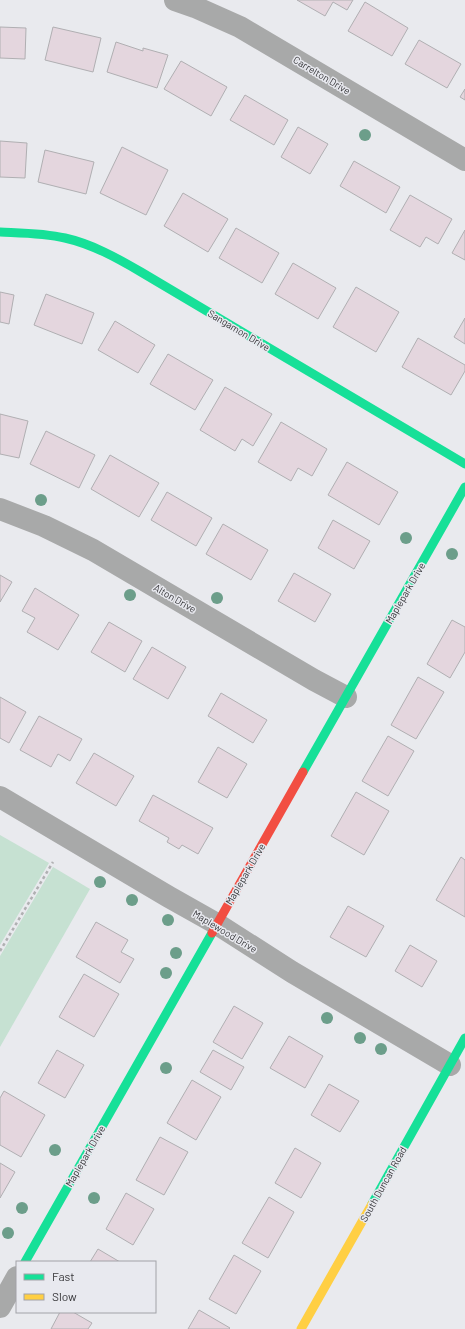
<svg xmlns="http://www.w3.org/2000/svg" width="465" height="1329" viewBox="0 0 465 1329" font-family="Barlow,sans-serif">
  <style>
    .green { fill: #c6e1d2 }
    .building { fill: #e4d6de; stroke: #b0afb2 }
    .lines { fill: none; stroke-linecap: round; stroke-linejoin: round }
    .path { stroke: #b0b0b2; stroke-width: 2.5; stroke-dasharray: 3 3; stroke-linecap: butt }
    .street { stroke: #a8a9a9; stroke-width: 22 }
    .fast { stroke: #16e098; stroke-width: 9 }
    .slow { stroke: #ffcf43; stroke-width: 9 }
    .jam { stroke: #f24e42; stroke-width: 9 }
    .tree { fill: #6c9e8a }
    .labels { text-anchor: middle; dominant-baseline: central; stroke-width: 3; stroke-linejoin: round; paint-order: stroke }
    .street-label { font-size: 10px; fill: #38383b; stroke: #e8e9ef }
  </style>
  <rect width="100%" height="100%" fill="#e9eaee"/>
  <g class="green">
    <polygon points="0,835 49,863 0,945"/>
    <polygon points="53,867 90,889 0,1047 0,956"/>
  </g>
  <g class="building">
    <polygon points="297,0 353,0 347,10 333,2 325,16"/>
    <polygon points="365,2 408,28 392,56 348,31"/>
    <polygon points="0,27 26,28 25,59 0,58"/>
    <polygon points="53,27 101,38 93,72 45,60"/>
    <polygon points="419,40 461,64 447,88 405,64"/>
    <polygon points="116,42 143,51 143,48 168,55 157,88 107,72"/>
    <polygon points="181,61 227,87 211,116 164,89"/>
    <polygon points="465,89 465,100 460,97"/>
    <polygon points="245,95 288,120 274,145 230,120"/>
    <polygon points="298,127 328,144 310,174 281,157"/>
    <polygon points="0,141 27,143 25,178 0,177"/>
    <polygon points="122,147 168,170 146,215 100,193"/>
    <polygon points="45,150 94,162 86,194 38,182"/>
    <polygon points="354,161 400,187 386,213 340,186"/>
    <polygon points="183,193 228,219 208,252 164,226"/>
    <polygon points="410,195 452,219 438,244 426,237 420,247 390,230"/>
    <polygon points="236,228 279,253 262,283 219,258"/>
    <polygon points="465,230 465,260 452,253"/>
    <polygon points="293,263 336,288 318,319 275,294"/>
    <polygon points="356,287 399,312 376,352 333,327"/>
    <polygon points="0,292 14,295 9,324 0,322"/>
    <polygon points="46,294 94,313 82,344 34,325"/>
    <polygon points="465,318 465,344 454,337"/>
    <polygon points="115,321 155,345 138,373 98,350"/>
    <polygon points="418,338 465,365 465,371 451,395 402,367"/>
    <polygon points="168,354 213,380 195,410 150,384"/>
    <polygon points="225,387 272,414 253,446 242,439 235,451 200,430"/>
    <polygon points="0,414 28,421 19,458 0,454"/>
    <polygon points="281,422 327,449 312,476 298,468 291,481 258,462"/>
    <polygon points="46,431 95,455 79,488 30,464"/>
    <polygon points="110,455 159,483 139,517 91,489"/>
    <polygon points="347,462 398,492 379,525 328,495"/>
    <polygon points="167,492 212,518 196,546 151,520"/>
    <polygon points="333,520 370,541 354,569 318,548"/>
    <polygon points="223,524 268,550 251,580 206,554"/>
    <polygon points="294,573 331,594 315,622 278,601"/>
    <polygon points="0,575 12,582 0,602"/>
    <polygon points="35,588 79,615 58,650 27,632 35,618 22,611"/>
    <polygon points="452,620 465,627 465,652 450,678 427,664"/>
    <polygon points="109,622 142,641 125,672 91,652"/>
    <polygon points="152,647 186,667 168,699 133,679"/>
    <polygon points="418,677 444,692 416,739 391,725"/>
    <polygon points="221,693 267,720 253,743 208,716"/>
    <polygon points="0,697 26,712 9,743 0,738"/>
    <polygon points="39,716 82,739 70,761 58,754 51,767 20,750"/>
    <polygon points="388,736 414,751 388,796 362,781"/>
    <polygon points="218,747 247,764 227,798 198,782"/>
    <polygon points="94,753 134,776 116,806 76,783"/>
    <polygon points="356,792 389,811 364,855 331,836"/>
    <polygon points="153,795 213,828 198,854 182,845 179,849 167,842 169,838 139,821"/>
    <polygon points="461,857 465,860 465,917 436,900"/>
    <polygon points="348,906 384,926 366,957 330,937"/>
    <polygon points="96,922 128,940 121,952 134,959 120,983 76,957"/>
    <polygon points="410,945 437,961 422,987 395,971"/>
    <polygon points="84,974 119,994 94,1037 59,1017"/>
    <polygon points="234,1006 263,1023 242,1059 213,1042"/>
    <polygon points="289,1036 323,1056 305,1088 270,1068"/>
    <polygon points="57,1050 84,1065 65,1098 38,1083"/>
    <polygon points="213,1050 244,1067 231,1090 200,1072"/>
    <polygon points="192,1080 221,1097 196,1140 167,1123"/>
    <polygon points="329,1084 359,1101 340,1132 311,1115"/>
    <polygon points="4,1091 45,1115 21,1157 0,1145 0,1098"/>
    <polygon points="160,1137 188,1152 164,1195 136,1180"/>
    <polygon points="295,1148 321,1163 301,1198 275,1183"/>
    <polygon points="0,1163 15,1172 0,1198"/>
    <polygon points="126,1193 154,1209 133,1245 106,1229"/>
    <polygon points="269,1197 294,1212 268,1258 242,1243"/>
    <polygon points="98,1249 120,1262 90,1262"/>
    <polygon points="234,1255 261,1271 236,1314 209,1299"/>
    <polygon points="199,1310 230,1328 229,1329 188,1329"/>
    <polygon points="60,1312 73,1312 92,1323 88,1329 51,1329"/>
  </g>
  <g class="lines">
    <polyline class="path" points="0,951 53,862"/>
    <g class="street">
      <polyline points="175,0 195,7 240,27 465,160"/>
      <polyline points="0,509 44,526 93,550 314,680 346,697"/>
      <polyline points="0,797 169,897 217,924 292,972 450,1065"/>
      <polyline points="0,1307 17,1277"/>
    </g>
    <g class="fast">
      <path d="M 0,232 C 22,233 44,233 65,238 C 92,244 117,258 141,272 L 465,464"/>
      <polyline points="303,772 465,487"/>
      <polyline points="372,1204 465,1038"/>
      <polyline points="25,1262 212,933"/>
    </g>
    <polyline class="slow" points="301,1329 372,1204"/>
    <polyline class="jam" points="212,933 303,772"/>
  </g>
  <g class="tree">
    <circle cx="365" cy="135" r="6"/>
    <circle cx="41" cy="500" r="6"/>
    <circle cx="406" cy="538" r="6"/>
    <circle cx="452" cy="554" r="6"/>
    <circle cx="130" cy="595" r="6"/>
    <circle cx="217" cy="598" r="6"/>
    <circle cx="100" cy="882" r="6"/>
    <circle cx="132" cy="900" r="6"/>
    <circle cx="168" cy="920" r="6"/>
    <circle cx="176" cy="953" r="6"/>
    <circle cx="166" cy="973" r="6"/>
    <circle cx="327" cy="1018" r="6"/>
    <circle cx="360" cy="1038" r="6"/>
    <circle cx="381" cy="1049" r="6"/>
    <circle cx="166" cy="1068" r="6"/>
    <circle cx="55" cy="1150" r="6"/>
    <circle cx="94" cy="1198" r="6"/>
    <circle cx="22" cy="1208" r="6"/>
    <circle cx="8" cy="1233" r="6"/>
  </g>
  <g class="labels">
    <g class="street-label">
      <text transform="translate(322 75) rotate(31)">Carrelton Drive</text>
      <text transform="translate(239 330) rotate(31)">Sangamon Drive</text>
      <text transform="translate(405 593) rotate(-60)">Maplepark Drive</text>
      <text transform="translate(175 598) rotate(30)">Alton Drive</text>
      <text transform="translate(245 874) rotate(-60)">Maplepark Drive</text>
      <text transform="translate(225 931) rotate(31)">Maplewood Drive</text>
      <text transform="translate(85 1156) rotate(-60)">Maplepark Drive</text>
      <text transform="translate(383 1184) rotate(-61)">South Duncan Road</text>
    </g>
  </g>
  <rect x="16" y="1261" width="140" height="52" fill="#e8e9ef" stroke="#a2a2a7"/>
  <rect x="24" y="1274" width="20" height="6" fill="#16e098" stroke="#a2a2a7"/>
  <text x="52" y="1281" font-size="12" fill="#38383b">Fast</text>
  <rect x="24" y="1294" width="20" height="6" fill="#ffcf43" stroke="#a2a2a7"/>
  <text x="52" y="1301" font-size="12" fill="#38383b">Slow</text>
</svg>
